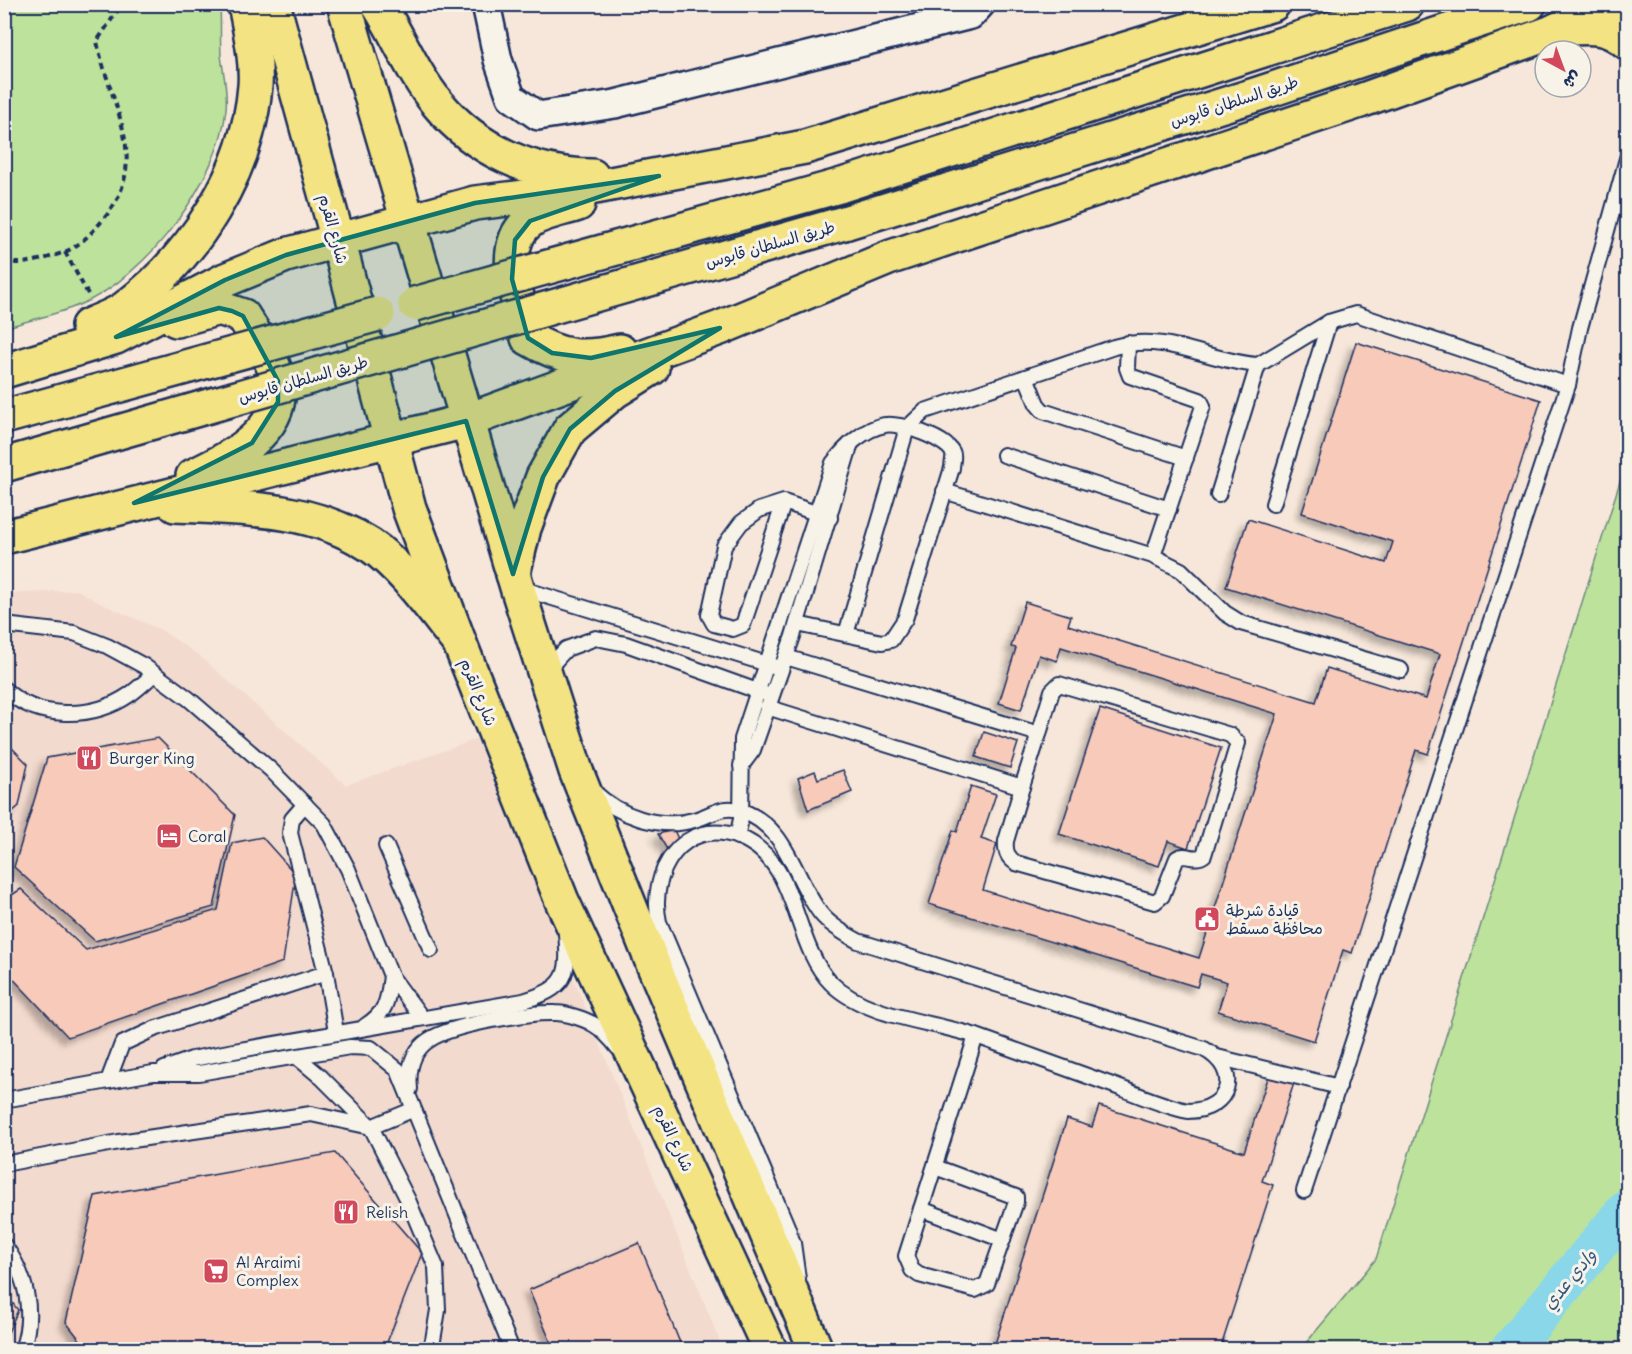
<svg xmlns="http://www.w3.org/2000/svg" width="1632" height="1354" viewBox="0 0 1632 1354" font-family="Delius,'Playpen Sans Arabic',sans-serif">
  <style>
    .built { fill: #f3dace }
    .green { fill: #bde29c; stroke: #6c887d; stroke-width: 1.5 }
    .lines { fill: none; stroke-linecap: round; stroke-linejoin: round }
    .river { stroke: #8ad7e9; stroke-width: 40 }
    .building { fill: #f7caba; stroke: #1b2f5e; stroke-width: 1.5; filter: url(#shadow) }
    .service-casing { stroke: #1b2f5e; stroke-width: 18 }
    .minor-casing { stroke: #1b2f5e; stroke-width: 32 }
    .primary-casing { stroke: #1b2f5e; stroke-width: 38 }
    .trunk-casing { stroke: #1b2f5e; stroke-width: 38 }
    .path { stroke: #1b2f5e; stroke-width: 4; stroke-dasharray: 6 4.5; stroke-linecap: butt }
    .service { stroke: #f7f3e8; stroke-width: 14 }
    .minor { stroke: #f7f3e8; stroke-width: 27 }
    .primary { stroke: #f4e382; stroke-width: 33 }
    .trunk { stroke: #f4e382; stroke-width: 33 }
    .trunk-bridge-casing { stroke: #1b2f5e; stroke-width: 38; stroke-linecap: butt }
    .trunk-bridge { stroke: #f4e382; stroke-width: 33 }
    .marked { fill: #0f766e; fill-opacity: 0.2; stroke: #0f766e; stroke-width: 4.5; stroke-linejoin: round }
    .labels { text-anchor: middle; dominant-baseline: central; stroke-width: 6; stroke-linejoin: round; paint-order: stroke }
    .street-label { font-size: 16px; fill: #1b2f5e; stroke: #f7f3e8 }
    .poi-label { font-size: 16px; fill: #1b2f5e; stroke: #f7f3e8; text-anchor: start }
    .water-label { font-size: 18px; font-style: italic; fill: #375981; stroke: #f7f3e8 }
  </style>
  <defs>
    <filter id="shadow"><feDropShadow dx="-5.5" dy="5.5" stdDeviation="3" flood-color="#0004"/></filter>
  </defs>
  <rect width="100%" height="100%" fill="#f7e7da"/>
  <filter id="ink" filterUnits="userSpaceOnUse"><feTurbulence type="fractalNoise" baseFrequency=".0167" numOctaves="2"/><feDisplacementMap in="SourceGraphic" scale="12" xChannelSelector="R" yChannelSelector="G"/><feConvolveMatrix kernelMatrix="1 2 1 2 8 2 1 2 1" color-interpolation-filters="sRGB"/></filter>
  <g filter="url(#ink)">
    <polygon class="built" points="78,590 98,602 161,630 200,656 346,785 477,739 723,1349 5,1350 5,594"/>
    <g class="green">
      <path d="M 5,4 L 220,5 C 221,21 220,38 221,55 C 223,73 228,90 226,109 C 220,180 145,279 79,305 C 55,315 29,320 5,328 Z"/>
      <polygon points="1627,459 1627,1349 1301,1349 1376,1259"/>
    </g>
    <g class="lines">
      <polyline class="river" points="1510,1350 1628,1208"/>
    </g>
    <g class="building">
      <polygon points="1356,342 1541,400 1428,754 1416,750 1352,953 1343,950 1314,1041 1218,1011 1227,982 1201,974 1197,987 929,904 953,830 957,832 971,786 996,794 981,839 997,844 983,890 1199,958 1277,714 1061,647 1057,661 1039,655 1021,710 999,703 1016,648 1011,647 1025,602 1071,616 1068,625 1316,702 1327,668 1426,699 1440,654 1226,587 1248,519 1386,563 1393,542 1302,513"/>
      <polygon points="1100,709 1221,748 1188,848 1168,841 1159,866 1059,834"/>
      <polygon points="984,732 1018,743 1010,768 976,757"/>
      <polygon points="158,738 235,815 214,907 95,941 14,867 47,758"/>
      <polygon points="4,740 28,764 19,806 4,819"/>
      <polygon points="843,770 852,792 808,810 798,778 815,771 818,779"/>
      <polygon points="674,830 681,846 669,853 658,834"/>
      <polygon points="262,837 296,875 283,962 68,1037 4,969 4,900 21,889 86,950 218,910 232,843"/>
      <polygon points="1269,1075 1294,1083 1262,1181 1273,1185 1220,1350 993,1350 1067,1119 1092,1127 1099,1106 1244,1152"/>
      <polygon points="335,1153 422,1253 384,1350 88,1350 66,1322 95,1196"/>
      <polygon points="639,1243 683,1350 554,1350 529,1290"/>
      <polygon points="4,1292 18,1310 4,1341"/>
    </g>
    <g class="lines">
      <g class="service-casing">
        <g id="service">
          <polyline points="1026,377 1037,404 1043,411 1186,458"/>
          <polyline points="1004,455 1169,509"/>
          <polyline points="944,491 1153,556 1203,406 1200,400 1130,376 1127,368 1128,343"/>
          <polyline points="1218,495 1258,365"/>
          <polyline points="784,502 743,625 733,629 714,624 709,615 724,546 741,523 759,510 784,502 830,518"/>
          <polyline points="1273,504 1329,322"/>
          <polyline points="1153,556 1181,570 1225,613 1241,623 1401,670"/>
          <polyline points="520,588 774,666"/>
          <polyline points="4,625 74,633 107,646 144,666 189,699 271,770 324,824 348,869 391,976 422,1018"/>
          <path d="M 846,634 L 907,428 L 925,411 L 1114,347 C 1167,332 1206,361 1258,365 L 1329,322 L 1356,314 L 1568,385"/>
          <polyline points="546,671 566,649 596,638 626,644 763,693"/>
          <path d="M 4,689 C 37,720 92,720 129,695 C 138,689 146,681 154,674"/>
          <polyline points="767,707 1022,787 1039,734 786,657"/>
          <polyline points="741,766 753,750 793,636 851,443"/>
          <path d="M 1022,787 L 1006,841 C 1005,851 1007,857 1016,863 L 1155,902 L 1162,896 L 1177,858 C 1186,852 1195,862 1204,855 L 1238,743 L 1230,735 L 1059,684 L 1052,691 L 1039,734"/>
          <path d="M 593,791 C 619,816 659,830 694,820 C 712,815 723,804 742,811 C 788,827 794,879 821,914 C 831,926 845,934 858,941 L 1204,1049 C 1242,1070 1231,1110 1188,1111 C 1163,1106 1139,1095 1115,1086 C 1070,1070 1024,1053 979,1037 C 933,1021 866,1018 831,983 C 791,942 800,861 739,837 C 683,816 648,873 659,922 L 787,1226 L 793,1243 L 798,1279"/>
          <polyline points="305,804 292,819 290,833 326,973"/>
          <path d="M 737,837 L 741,819 L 742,739 L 833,463 C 845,447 865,428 885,425 C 899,422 949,439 953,454 C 954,457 952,464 952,468 L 905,619 L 891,640 L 882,642 L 797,624"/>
          <polyline points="386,846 431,950"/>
          <path d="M 365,1026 C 387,1012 388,1000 391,976"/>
          <polyline points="297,1057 321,1077 371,1127 408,1200 436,1267 438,1310 433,1340 428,1350"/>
          <polyline points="1217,1057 1339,1087"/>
          <path d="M 164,1069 L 192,1059 L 234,1051 L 523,1001 C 566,988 570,977 566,933"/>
          <polyline points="108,1081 122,1044 154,1029 326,973 336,1032"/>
          <path d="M 410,1089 C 408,1070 412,1051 429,1040 C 451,1025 528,1012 555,1013 C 565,1013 582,1018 591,1023 C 600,1027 612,1040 618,1048"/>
          <polyline points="4,1100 153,1073 199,1073 350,1047 371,1048 398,1070 512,1350"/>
          <polyline points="4,1164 119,1142 311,1114 371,1127 412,1110"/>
          <polyline points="935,1167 1016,1197 1016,1202 987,1284 975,1290 919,1275 912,1270 906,1256 976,1036"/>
          <polyline points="1304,1191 1568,385 1580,328 1628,155"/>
          <polyline points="921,1209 1003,1240"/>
          <path d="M 4,1245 C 27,1276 35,1313 22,1350"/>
        </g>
      </g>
      <g class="minor-casing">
        <polyline id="minor" points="486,4 498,60 511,97 538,116 615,104 971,15 981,4"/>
      </g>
      <g class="primary-casing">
        <g id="primary">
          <polyline points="408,221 517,587 576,771 653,964 816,1350"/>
          <polyline points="338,240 409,508 460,644 562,901 770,1350"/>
        </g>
      </g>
      <g class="trunk-casing">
        <g id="trunk">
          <polyline points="273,4 338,240"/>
          <polyline points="344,4 408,221"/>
          <path d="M 378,4 C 399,37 413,74 438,104 C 476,150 532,175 592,176"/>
          <path d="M 1565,29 C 1590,26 1608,25 1628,43"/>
          <polyline points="839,186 1407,4"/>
          <path d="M 578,204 C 564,209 542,212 530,221 C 496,245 520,306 528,338 C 561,358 582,360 620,351"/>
          <polyline points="844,223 1255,95 1529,4"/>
          <path d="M 176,320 L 219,308 L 243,316 C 255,336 275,360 278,382 C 285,432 229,459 193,476"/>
          <path d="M 88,326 C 100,320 114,316 125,308 C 194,256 248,173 255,86 C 257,59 250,31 245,4"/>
          <polyline points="4,371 116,337 225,280 286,255 475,203 574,191 805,147 1273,4"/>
          <path d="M 175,505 C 243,508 311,507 370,545 C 403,567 435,613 460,644"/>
          <polyline points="4,537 466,421 720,328 891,257 1360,101 1550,33 1610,4"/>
          <polyline points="513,574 524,528 543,477 570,429 615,391 652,368"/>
        </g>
      </g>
      <g class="path">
        <polyline points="65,252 89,296"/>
        <path d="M 4,260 C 19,268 47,258 62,253 C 77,248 91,234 101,222 C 155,162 109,105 97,41 L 122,4"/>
      </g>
      <use href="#service" class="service"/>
      <use href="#minor" class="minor"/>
      <use href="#primary" class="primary"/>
      <use href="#trunk" class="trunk"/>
      <g class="trunk-bridge-casing">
        <g id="trunk-bridge">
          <polyline points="415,304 839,186"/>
          <polyline points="4,417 378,314"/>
          <polyline points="4,465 844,223"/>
        </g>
      </g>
      <use href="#trunk-bridge" class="trunk-bridge"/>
    </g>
  </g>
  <path class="marked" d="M 659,176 L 530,221 L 515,240 L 512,279 L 528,338 L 552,353 L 591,358 L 720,328 L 615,391 L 570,429 L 543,477 L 513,574 L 466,421 L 134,503 L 252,443 L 278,402 L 278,381 L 243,316 L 232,311 L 219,308 L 116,337 L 225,280 L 286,255 L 475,203 Z"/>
  <defs>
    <g id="restaurant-square" transform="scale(1.35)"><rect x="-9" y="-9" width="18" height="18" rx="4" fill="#d1495b" stroke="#f7f3e8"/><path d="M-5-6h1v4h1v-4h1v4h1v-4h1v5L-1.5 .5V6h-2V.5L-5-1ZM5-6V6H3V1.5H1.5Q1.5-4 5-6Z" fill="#fff"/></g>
    <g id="hotel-square" transform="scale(1.35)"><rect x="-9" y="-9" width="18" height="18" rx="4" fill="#d1495b" stroke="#f7f3e8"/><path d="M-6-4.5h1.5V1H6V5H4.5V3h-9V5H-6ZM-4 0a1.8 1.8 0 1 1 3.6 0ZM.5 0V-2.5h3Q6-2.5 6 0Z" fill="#fff"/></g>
    <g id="civic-square" transform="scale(1.35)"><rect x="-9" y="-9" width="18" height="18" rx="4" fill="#d1495b" stroke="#f7f3e8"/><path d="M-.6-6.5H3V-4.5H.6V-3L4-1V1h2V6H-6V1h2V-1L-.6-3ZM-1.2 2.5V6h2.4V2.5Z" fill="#fff"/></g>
    <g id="supermarket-square" transform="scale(1.35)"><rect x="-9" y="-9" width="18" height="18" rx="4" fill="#d1495b" stroke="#f7f3e8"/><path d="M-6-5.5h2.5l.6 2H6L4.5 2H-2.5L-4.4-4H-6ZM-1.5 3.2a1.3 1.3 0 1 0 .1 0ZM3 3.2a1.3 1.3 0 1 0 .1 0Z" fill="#fff"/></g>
  </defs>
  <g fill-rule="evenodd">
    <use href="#restaurant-square" x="89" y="758"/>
    <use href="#hotel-square" x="169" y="836"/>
    <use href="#civic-square" x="1207" y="919"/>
    <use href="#restaurant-square" x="346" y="1212"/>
    <use href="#supermarket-square" x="216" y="1271"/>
  </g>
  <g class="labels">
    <g class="street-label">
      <text transform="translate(1234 101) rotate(-18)">طريق السلطان قابوس</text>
      <text transform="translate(334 229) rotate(75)">شارع القرم</text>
      <text transform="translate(770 244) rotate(-16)">طريق السلطان قابوس</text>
      <text transform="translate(303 379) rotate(-16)">طريق السلطان قابوس</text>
      <text transform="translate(479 692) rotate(68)">شارع القرم</text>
      <text transform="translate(674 1138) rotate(65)">شارع القرم</text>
    </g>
    <g class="poi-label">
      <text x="109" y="758">Burger King</text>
      <text x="188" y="836">Coral</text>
      <text x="1226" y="910">قيادة شرطة<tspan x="1226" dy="18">محافظة مسقط</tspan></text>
      <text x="366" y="1212">Relish</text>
      <text x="236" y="1262">Al Araimi<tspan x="236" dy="18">Complex</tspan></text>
    </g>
    <g class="water-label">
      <text transform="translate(1569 1279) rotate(-50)">وادي عدي</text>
    </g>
  </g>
  <rect width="1632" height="1354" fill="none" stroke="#f7f3e8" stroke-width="24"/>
  <rect x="12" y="12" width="1608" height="1330" fill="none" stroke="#1b2f5e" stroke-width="2" filter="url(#ink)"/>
  <g transform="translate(1563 69) rotate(139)"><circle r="28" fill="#f7f3e8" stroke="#9fa5b1" stroke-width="1.5"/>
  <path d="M0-4.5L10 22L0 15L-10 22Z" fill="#d1495b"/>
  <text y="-9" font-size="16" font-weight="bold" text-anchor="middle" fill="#1b2f5e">ش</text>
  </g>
</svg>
